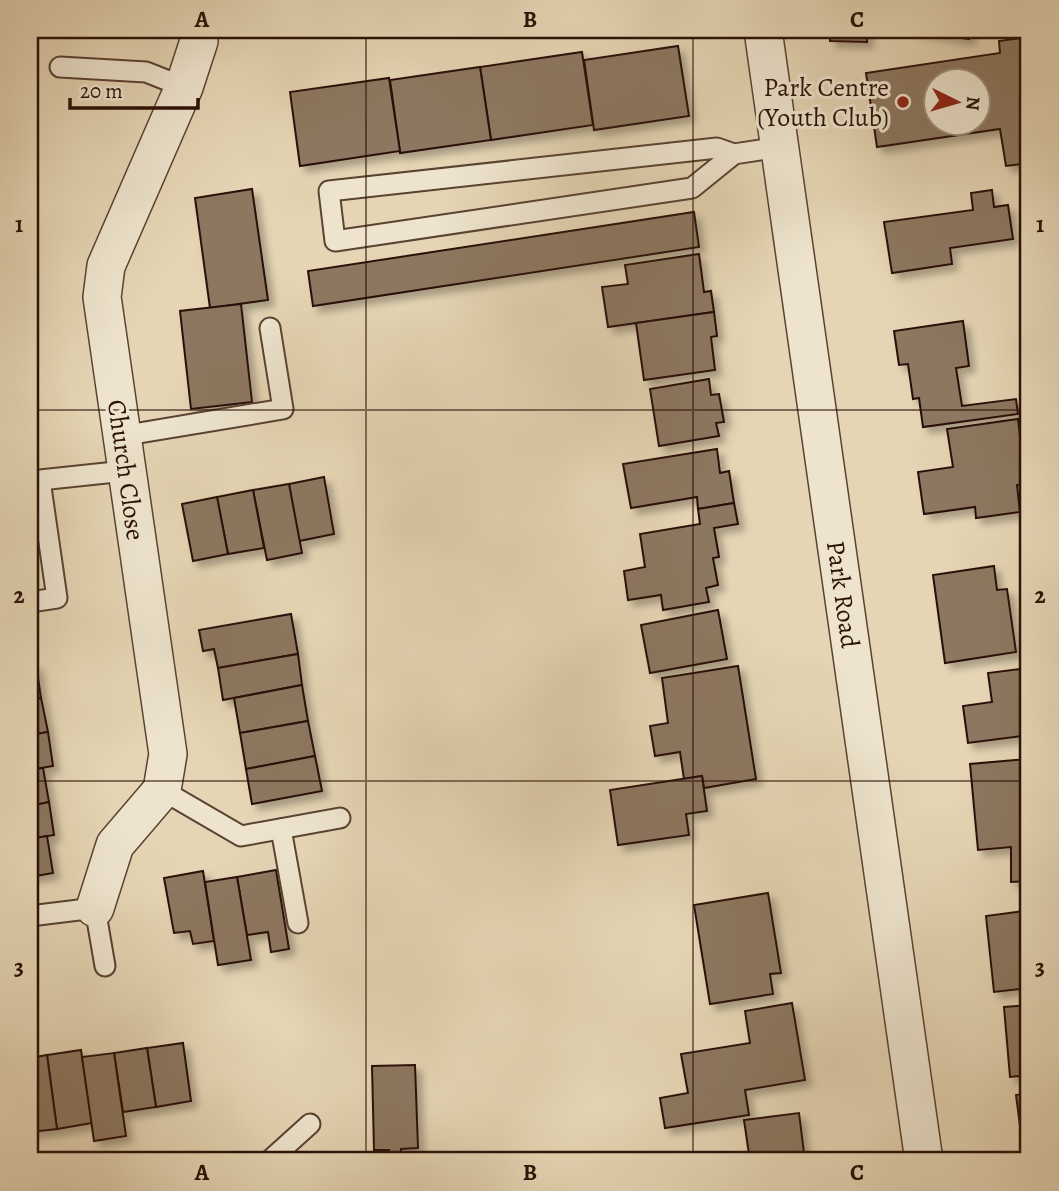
<svg xmlns="http://www.w3.org/2000/svg" width="1059" height="1191" viewBox="0 0 1059 1191" font-family="Alegreya,serif">
  <style>
    .building { fill: #8c7761; stroke: #2b1107; stroke-width: 2; fill-rule: evenodd; filter: url(#shadow) }
    .lines { fill: none; stroke-linecap: round; stroke-linejoin: round }
    .lane-casing { stroke: #5a4232; stroke-width: 23 }
    .street-casing { stroke: #5a4232; stroke-width: 40 }
    .lane { stroke: #eee4ce; stroke-width: 19 }
    .street { stroke: #eee4ce; stroke-width: 37 }
    .grid { fill: none; stroke: #2b1107; stroke-width: 2; stroke-opacity: 0.55 }
    .poi-dot { fill: #8f2418; stroke: #eee4ce; stroke-width: 2.5 }
    .labels { text-anchor: middle; dominant-baseline: central; stroke-width: 6; stroke-linejoin: round; paint-order: stroke }
    .poi-label { font-size: 26px; fill: #2b1107; stroke: #eee4ce; text-anchor: end }
    .street-label { font-size: 26px; fill: #2b1107; stroke: #eee4ce }
    .neatline { fill: none; stroke: #2b1107; stroke-width: 2.5 }
    .grid-label { font-size: 23px; text-anchor: middle; font-weight: bold; fill: #2b1107 }
  </style>
  <defs>
    <filter id="shadow"><feDropShadow dx="6" dy="6" stdDeviation="3.5" flood-color="#0004"/></filter>
  </defs>
  <rect width="100%" height="100%" fill="#e5d5b4"/>
  <filter id="stains"><feTurbulence type="fractalNoise" baseFrequency=".00286" numOctaves="4"/><feColorMatrix values="0 0 0 0 .2 0 0 0 0 .09 0 0 0 0 .02 0 0 0 .5 -.17"/></filter>
  <radialGradient id="worn" r=".72"><stop offset=".6" stop-color="#630" stop-opacity="0"/><stop offset="1" stop-color="#630" stop-opacity=".3"/></radialGradient>
  <g class="building">
    <polygon points="830,30 867,30 867,42 830,41"/>
    <polygon points="911,30 970,30 969,39"/>
    <path d="M 1028,37 L 1029,163 L 1006,166 L 1000,129 L 877,147 L 866,73 L 1000,53 L 999,41 ZM 936,80 L 978,80 L 978,122 L 936,122 Z"/>
    <polygon points="678,46 689,116 594,130 584,60"/>
    <polygon points="582,52 593,125 491,140 480,67"/>
    <polygon points="480,67 491,140 400,153 390,80"/>
    <polygon points="389,78 400,151 300,166 290,92"/>
    <polygon points="252,189 268,300 210,308 195,198"/>
    <polygon points="992,190 994,207 1008,205 1013,239 950,248 952,264 892,273 884,222 973,210 971,193"/>
    <polygon points="694,212 699,247 313,306 308,271"/>
    <polygon points="699,254 704,292 711,291 714,312 608,327 602,287 628,284 625,265"/>
    <polygon points="241,304 252,402 191,409 180,311"/>
    <polygon points="714,312 717,336 711,337 715,370 644,380 636,323"/>
    <polygon points="963,321 969,366 956,368 962,406 1016,399 1018,414 923,427 919,398 913,399 908,364 899,365 894,331"/>
    <polygon points="709,379 711,395 719,394 724,422 716,423 719,436 659,446 650,389"/>
    <polygon points="1018,419 1021,445 1029,444 1029,483 1017,485 1020,512 976,518 975,507 924,514 918,472 953,467 947,429"/>
    <polygon points="717,449 720,473 729,471 734,503 698,509 697,497 631,508 623,464"/>
    <polygon points="324,477 334,534 299,541 289,484"/>
    <polygon points="289,484 302,553 267,560 253,490"/>
    <polygon points="253,490 264,548 228,554 217,497"/>
    <polygon points="217,497 228,554 193,561 182,504"/>
    <polygon points="734,503 738,524 714,528 719,557 713,558 718,585 706,588 709,602 663,610 661,595 628,600 624,571 645,567 640,534 700,524 698,509"/>
    <polygon points="994,566 997,590 1007,589 1016,652 945,663 933,575"/>
    <polygon points="718,610 727,659 650,673 641,625"/>
    <polygon points="291,614 298,654 218,668 214,649 203,651 199,630"/>
    <polygon points="298,654 302,685 223,700 218,668"/>
    <polygon points="36,664 41,698 30,701 30,665"/>
    <polygon points="738,666 756,779 704,788 702,776 684,779 680,752 655,756 650,726 668,723 662,678"/>
    <polygon points="1029,668 1029,735 968,743 963,706 992,702 988,673"/>
    <polygon points="302,685 308,721 240,733 234,698"/>
    <polygon points="41,698 48,732 30,735 30,701"/>
    <polygon points="308,721 315,756 246,769 240,733"/>
    <polygon points="48,732 53,766 30,770 30,735"/>
    <polygon points="315,756 322,791 252,804 246,769"/>
    <polygon points="1028,759 1029,881 1011,882 1011,847 978,850 970,764"/>
    <polygon points="43,768 49,802 30,806 30,770"/>
    <polygon points="702,776 707,811 686,814 689,835 618,845 610,790"/>
    <polygon points="49,802 54,835 30,839 30,806"/>
    <polygon points="47,836 53,873 30,877 30,839"/>
    <polygon points="276,870 289,949 271,952 268,932 247,935 237,877"/>
    <polygon points="203,871 214,941 193,944 190,931 174,933 164,878"/>
    <polygon points="237,877 251,960 218,965 205,882"/>
    <polygon points="768,893 781,973 770,974 773,994 710,1004 694,905"/>
    <polygon points="1024,911 1025,922 1029,921 1029,988 994,992 986,916"/>
    <polygon points="792,1003 805,1080 745,1090 749,1115 665,1128 660,1098 688,1093 681,1054 750,1043 745,1011"/>
    <polygon points="1029,1005 1029,1075 1010,1077 1004,1007"/>
    <polygon points="183,1043 191,1101 156,1107 147,1048"/>
    <polygon points="147,1048 156,1107 123,1112 114,1053"/>
    <polygon points="81,1050 92,1123 57,1129 47,1055"/>
    <polygon points="114,1053 126,1136 94,1141 82,1057"/>
    <polygon points="47,1055 57,1129 30,1132 30,1058"/>
    <polygon points="415,1065 418,1148 401,1149 401,1156 398,1161 338,1161 382,1159 389,1154 389,1150 374,1150 372,1066"/>
    <polygon points="1029,1093 1029,1155 1024,1156 1016,1095"/>
    <polygon points="799,1113 805,1161 750,1161 744,1120"/>
  </g>
  <g class="lines">
    <g class="lane-casing">
      <g id="lane">
        <polyline points="60,67 146,72 184,87"/>
        <polyline points="734,154 717,148 329,191 335,241 692,188 734,154 780,147"/>
        <polyline points="121,436 283,409 270,328"/>
        <polyline points="30,602 57,598 40,480 125,471"/>
        <polyline points="162,790 241,836 340,818"/>
        <polyline points="281,829 298,923"/>
        <polyline points="30,916 95,908 105,966"/>
        <polyline points="269,1161 310,1124"/>
      </g>
    </g>
    <g class="street-casing">
      <g id="street">
        <path id="s1" d="M 763,30 L 924,1161"/>
        <polyline points="95,908 115,845 162,790 168,754 102,297 106,266 184,87 199,41 199,30"/>
      </g>
    </g>
    <use href="#lane" class="lane"/>
    <use href="#street" class="street"/>
  </g>
  <path class="grid" d="M 366,30 L 366,1161M 693,30 L 693,1161M 30,410 L 1029,410M 30,781 L 1029,781"/>
  <circle class="poi-dot" cx="903" cy="102" r="7"/>
  <g class="labels">
    <g class="poi-label">
      <text x="889" y="87">Park Centre<tspan x="889" dy="30">(Youth Club)</tspan></text>
    </g>
    <g class="street-label">
      <text transform="translate(126 470) rotate(82)">Church Close</text>
      <text stroke="none"><textPath href="#s1" startOffset="570">Park Road</textPath></text>
    </g>
  </g>
  <rect width="1059" height="1191" fill="none" stroke="#e5d5b4" stroke-width="77"/>
  <g transform="translate(957 102) rotate(95)"><circle r="33" fill="#eee4ce" stroke="#a0907e" stroke-width="2"/>
  <path d="M0-5L12 26L0 18L-12 26Z" fill="#8f2418"/>
  <text y="-10" font-size="19" font-weight="bold" text-anchor="middle" fill="#2b1107">N</text>
  </g>
  <path d="M70 98v10h128v-10" fill="none" stroke="#2b1107" stroke-width="3.5"/>
  <text x="80" y="98" font-size="21" fill="#2b1107" stroke="#eee4ce" stroke-width="5" paint-order="stroke">20 m</text>
  <rect x="38" y="38" width="982" height="1114" class="neatline"/>
  <g class="grid-label">
    <text x="202" y="27">A</text>
    <text x="530" y="27">B</text>
    <text x="857" y="27">C</text>
    <text x="19" y="232">1</text>
    <text x="1040" y="232">1</text>
    <text x="19" y="603">2</text>
    <text x="1040" y="603">2</text>
    <text x="19" y="975">3</text>
    <text x="1040" y="975">3</text>
    <text x="202" y="1180">A</text>
    <text x="530" y="1180">B</text>
    <text x="857" y="1180">C</text>
  </g>
  <rect width="100%" height="100%" filter="url(#stains)"/>
  <rect width="100%" height="100%" fill="url(#worn)"/>
</svg>
